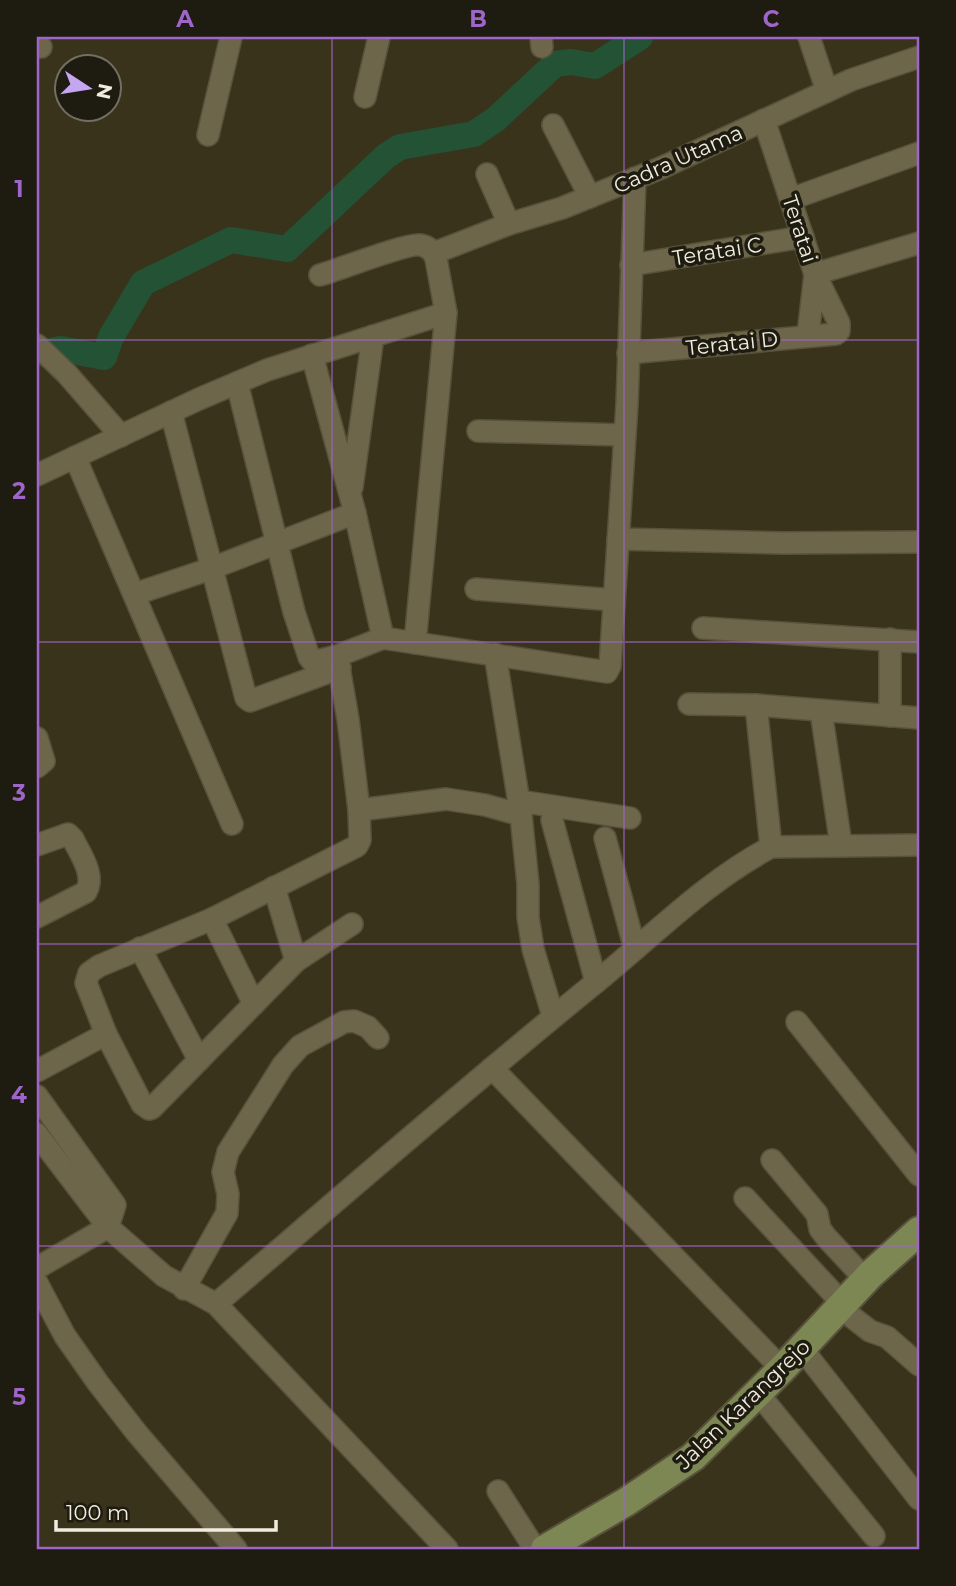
<svg xmlns="http://www.w3.org/2000/svg" width="956" height="1586" viewBox="0 0 956 1586" font-family="Montserrat,sans-serif">
  <style>
    .lines { fill: none; stroke-linecap: round; stroke-linejoin: round }
    .river { stroke: #235234; stroke-width: 26 }
    .minor-casing { stroke: #58523c; stroke-width: 24 }
    .major-casing { stroke: #58523c; stroke-width: 32 }
    .minor { stroke: #6d664b; stroke-width: 21 }
    .major { stroke: #7d8754; stroke-width: 28 }
    .grid { fill: none; stroke: #9e66c8; stroke-width: 2; stroke-opacity: 0.55 }
    .labels { text-anchor: middle; dominant-baseline: central; stroke-width: 7; stroke-linejoin: round; paint-order: stroke }
    .street-label { font-size: 21px; fill: #f1edde; stroke: #1e1b10 }
    .neatline { fill: none; stroke: #9e66c8; stroke-width: 2.5 }
    .grid-label { font-size: 23px; text-anchor: middle; font-weight: bold; fill: #9e66c8 }
  </style>
  <rect width="100%" height="100%" fill="#3a331b"/>
  <g class="lines">
    <polyline class="river" points="37,354 61,349 104,357 111,337 143,283 231,240 287,249 386,156 400,147 474,134 496,119 555,64 571,62 595,66 640,37"/>
    <g class="minor-casing">
      <g id="minor">
        <polyline points="541,37 542,47"/>
        <polyline points="809,37 827,91"/>
        <polyline points="37,43 41,47"/>
        <polyline points="365,97 379,37"/>
        <polyline points="553,125 590,197"/>
        <polyline points="208,135 231,37"/>
        <polyline points="487,174 509,224"/>
        <polyline points="791,199 919,153"/>
        <polyline points="434,253 509,224 562,208 661,168 851,80 919,57"/>
        <polyline points="631,265 803,237"/>
        <path d="M 320,275 C 338,270 407,243 420,245 C 428,246 434,252 436,259 L 446,313 L 415,643"/>
        <polyline points="808,335 815,274 919,243"/>
        <polyline points="37,345 67,374 121,436"/>
        <polyline points="628,353 836,334 839,331 839,323 815,274 764,120"/>
        <polyline points="312,355 355,513 383,638"/>
        <polyline points="237,383 294,612 309,657 313,662 337,656 383,638 607,672 610,666 627,404 635,178"/>
        <polyline points="171,412 246,698 250,701 340,668"/>
        <polyline points="478,431 624,435"/>
        <polyline points="75,457 232,824"/>
        <polyline points="37,475 199,399 267,370 446,313"/>
        <polyline points="352,487 373,336"/>
        <polyline points="618,539 783,543 919,542"/>
        <polyline points="476,589 614,600"/>
        <polyline points="135,594 210,569 355,513"/>
        <polyline points="703,628 919,642"/>
        <polyline points="890,639 890,716"/>
        <polyline points="495,654 521,815 528,884 528,917 533,949 553,1016"/>
        <polyline points="337,656 348,719 359,810"/>
        <polyline points="689,704 756,705 919,718"/>
        <polyline points="756,705 771,847"/>
        <polyline points="821,711 841,845"/>
        <polyline points="37,738 44,761 37,767"/>
        <polyline points="519,801 630,818"/>
        <polyline points="552,820 596,982"/>
        <polyline points="605,838 635,949"/>
        <path d="M 37,845 L 68,834 L 73,839 C 80,854 96,875 86,892 L 37,917"/>
        <polyline points="274,887 296,961"/>
        <polyline points="212,919 254,1004"/>
        <polyline points="352,924 296,961 152,1108 149,1109 142,1104 106,1034 86,983 89,973 99,966 212,919 357,846 360,840 359,810 446,799 485,805 521,815"/>
        <polyline points="140,948 199,1060"/>
        <polyline points="797,1022 919,1175"/>
        <polyline points="492,1068 782,1369"/>
        <polyline points="37,1071 106,1034"/>
        <polyline points="37,1096 115,1205 108,1227 37,1268"/>
        <polyline points="37,1134 108,1227 164,1276 216,1304 447,1549"/>
        <polyline points="772,1160 817,1214 820,1229 826,1237 866,1280"/>
        <polyline points="745,1198 843,1304"/>
        <polyline points="37,1283 65,1336 98,1383 136,1432 236,1549"/>
        <polyline points="184,1289 227,1213 228,1194 223,1172 228,1152 283,1065 300,1046 344,1022 354,1021 368,1027 378,1038"/>
        <path d="M 216,1304 C 342,1196 467,1087 595,983 C 653,936 705,882 771,847 L 919,845"/>
        <polyline points="852,1317 870,1331 887,1337 919,1365"/>
        <polyline points="810,1359 919,1499"/>
        <polyline points="766,1403 874,1536"/>
        <polyline points="498,1491 535,1549"/>
      </g>
    </g>
    <g class="major-casing">
      <polyline id="major" points="545,1549 626,1502 693,1457 782,1369 871,1274 919,1231"/>
    </g>
    <use href="#minor" class="minor"/>
    <use href="#major" class="major"/>
  </g>
  <path class="grid" d="M 332,37 L 332,1549M 624,37 L 624,1549M 37,340 L 919,340M 37,642 L 919,642M 37,944 L 919,944M 37,1246 L 919,1246"/>
  <g class="labels">
    <g class="street-label">
      <text transform="translate(678 159) rotate(-24)">Cadra Utama</text>
      <text transform="translate(800 229) rotate(72)">Teratai</text>
      <text transform="translate(717 251) rotate(-9)">Teratai C</text>
      <text transform="translate(732 343) rotate(-6)">Teratai D</text>
      <text transform="translate(743 1404) rotate(-44)">Jalan Karangrejo</text>
    </g>
  </g>
  <rect width="956" height="1586" fill="none" stroke="#1e1b10" stroke-width="77"/>
  <g transform="translate(88 88) rotate(102)"><circle r="33" fill="#1e1b10" stroke="#726f62" stroke-width="2"/>
  <path d="M0-5L12 26L0 18L-12 26Z" fill="#c5a6f1"/>
  <text y="-10" font-size="19" font-weight="bold" text-anchor="middle" fill="#f1edde">N</text>
  </g>
  <path d="M56 1520v10h220v-10" fill="none" stroke="#f1edde" stroke-width="3.5"/>
  <text x="66" y="1520" font-size="21" fill="#f1edde" stroke="#1e1b10" stroke-width="5" paint-order="stroke">100 m</text>
  <rect x="38" y="38" width="880" height="1510" class="neatline"/>
  <g class="grid-label">
    <text x="185" y="27">A</text>
    <text x="478" y="27">B</text>
    <text x="771" y="27">C</text>
    <text x="19" y="197">1</text>
    <text x="19" y="499">2</text>
    <text x="19" y="801">3</text>
    <text x="19" y="1103">4</text>
    <text x="19" y="1405">5</text>
  </g>
</svg>
